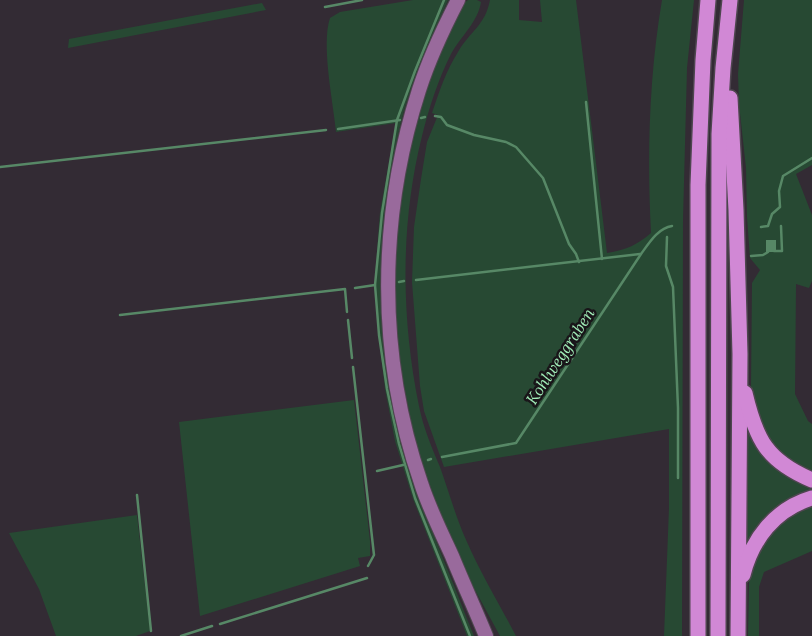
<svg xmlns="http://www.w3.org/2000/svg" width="812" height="636" viewBox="0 0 812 636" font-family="Lora,serif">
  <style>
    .green { fill: #274933 }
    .water { fill: #578866 }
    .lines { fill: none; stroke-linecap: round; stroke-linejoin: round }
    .stream { stroke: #578866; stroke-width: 2.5 }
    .secondary-casing { stroke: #4e464f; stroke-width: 16 }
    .highway-casing { stroke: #4e464f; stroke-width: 18 }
    .secondary { stroke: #996a9c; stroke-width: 14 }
    .highway { stroke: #d188d5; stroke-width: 15 }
    .labels { text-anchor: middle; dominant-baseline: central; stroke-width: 5; stroke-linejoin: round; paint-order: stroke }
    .water-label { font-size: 16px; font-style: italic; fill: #a1edb8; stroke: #191519 }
  </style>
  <rect width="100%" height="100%" fill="#332b34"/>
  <g class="green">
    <path d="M 413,0 L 448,0 C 434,32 419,65 408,98 C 401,118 397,140 393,161 C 375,255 376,352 402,445 C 414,487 430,526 446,566 C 456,589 464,613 474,636 L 467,636 L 413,499 L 395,441 L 385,389 L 378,330 L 375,277 L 380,212 L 396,123 L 336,132 C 333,101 321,45 330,18 L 340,12 Z"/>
    <path d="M 468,0 L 477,0 L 481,2 C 478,22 461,36 451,54 C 438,80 429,108 422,136 C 400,224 401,318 419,406 C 423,427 432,448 440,467 C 449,492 456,518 467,542 C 481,574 500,605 516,636 L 500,636 L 456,555 L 423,467 L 412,427 L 399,359 L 394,307 L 394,275 L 397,215 L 403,177 L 424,93 L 449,32 L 464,3 Z"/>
    <path d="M 490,0 L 519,0 L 519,20 L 542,22 L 540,0 L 576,0 L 607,253 C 626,250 637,245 651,233 C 647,155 649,77 662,0 L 694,0 L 687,68 L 683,220 L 682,636 L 664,636 L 669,508 L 669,429 L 444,467 L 424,411 L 420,386 L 412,282 L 414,227 L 421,179 L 427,142 L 438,115 L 432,113 C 439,92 446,71 458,52 C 470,31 485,26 490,0 Z"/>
    <path d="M 744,0 L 812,0 L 812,165 L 796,174 L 812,215 L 812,281 L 809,288 L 796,284 L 795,394 L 808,421 L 812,424 L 812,473 C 773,454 756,429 751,387 L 752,283 L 760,270 L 750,258 L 747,217 L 746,168 L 739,104 L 738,74 Z"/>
    <polygon points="262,3 266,10 68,48 69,39"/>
    <polygon points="354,400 370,541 370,556 358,558 360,566 200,616 179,422"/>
    <polygon points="749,434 765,457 812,486 812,493 748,542 745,541 744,436"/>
    <polygon points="812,505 812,551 764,572 759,587 759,636 748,636 749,583 751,570 767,536 791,515"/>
    <polygon points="137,515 150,631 136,636 56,636 39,589 9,533"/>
  </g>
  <rect class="water" x="766" y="240" width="10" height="12"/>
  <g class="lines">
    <g class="stream">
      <polyline points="444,0 415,71 397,120 382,213 375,285 379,335 387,389 399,444 415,498 470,636"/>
      <polyline points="325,7 362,0"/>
      <polyline points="586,102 602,259"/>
      <polyline points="435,116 441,117 447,125 474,135 506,142 516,147 543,178 569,244 576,254 579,262"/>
      <polyline points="421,118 425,117"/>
      <polyline points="338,129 400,120"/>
      <polyline points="0,167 326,130"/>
      <polyline points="761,227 768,226 772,214 780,207 779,191 783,176 812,158"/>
      <polyline points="667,237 666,266 673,287 678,408 678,478"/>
      <polyline points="774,251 782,251 781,226"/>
      <polyline points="751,256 763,255 768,252"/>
      <polyline points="416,280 640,254"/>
      <polyline points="399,282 404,281"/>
      <polyline points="355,288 375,285"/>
      <polyline points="120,315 345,289 347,312"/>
      <polyline points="348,320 352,358"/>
      <polyline points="353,367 374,555 368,566"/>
      <path d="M 442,457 L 516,443 L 641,254 C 649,243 658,228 672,226"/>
      <polyline points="428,460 431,459"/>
      <polyline points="377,471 403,465"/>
      <polyline points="137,495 151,631"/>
      <polyline points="220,624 367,578"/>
      <polyline points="181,636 212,626"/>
    </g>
    <g class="secondary-casing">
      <path id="secondary" d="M 458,0 C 443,29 429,59 419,90 C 378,218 377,356 421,483 C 429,508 441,532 452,556 C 463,583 475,609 486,636"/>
    </g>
    <g class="highway-casing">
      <g id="highway">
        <polyline points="730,98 736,210 740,354 738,636"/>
        <path d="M 745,393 C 756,440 767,461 812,480"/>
        <path d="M 743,575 C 752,539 775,509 812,498"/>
        <polyline points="698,636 698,185 703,60 708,0"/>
        <polyline points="718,636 719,134 723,68 730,0"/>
      </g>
    </g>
    <use href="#secondary" class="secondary"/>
    <use href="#highway" class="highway"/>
  </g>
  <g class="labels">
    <g class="water-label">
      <text transform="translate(560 356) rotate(-57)">Kohlweggraben</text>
    </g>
  </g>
</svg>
